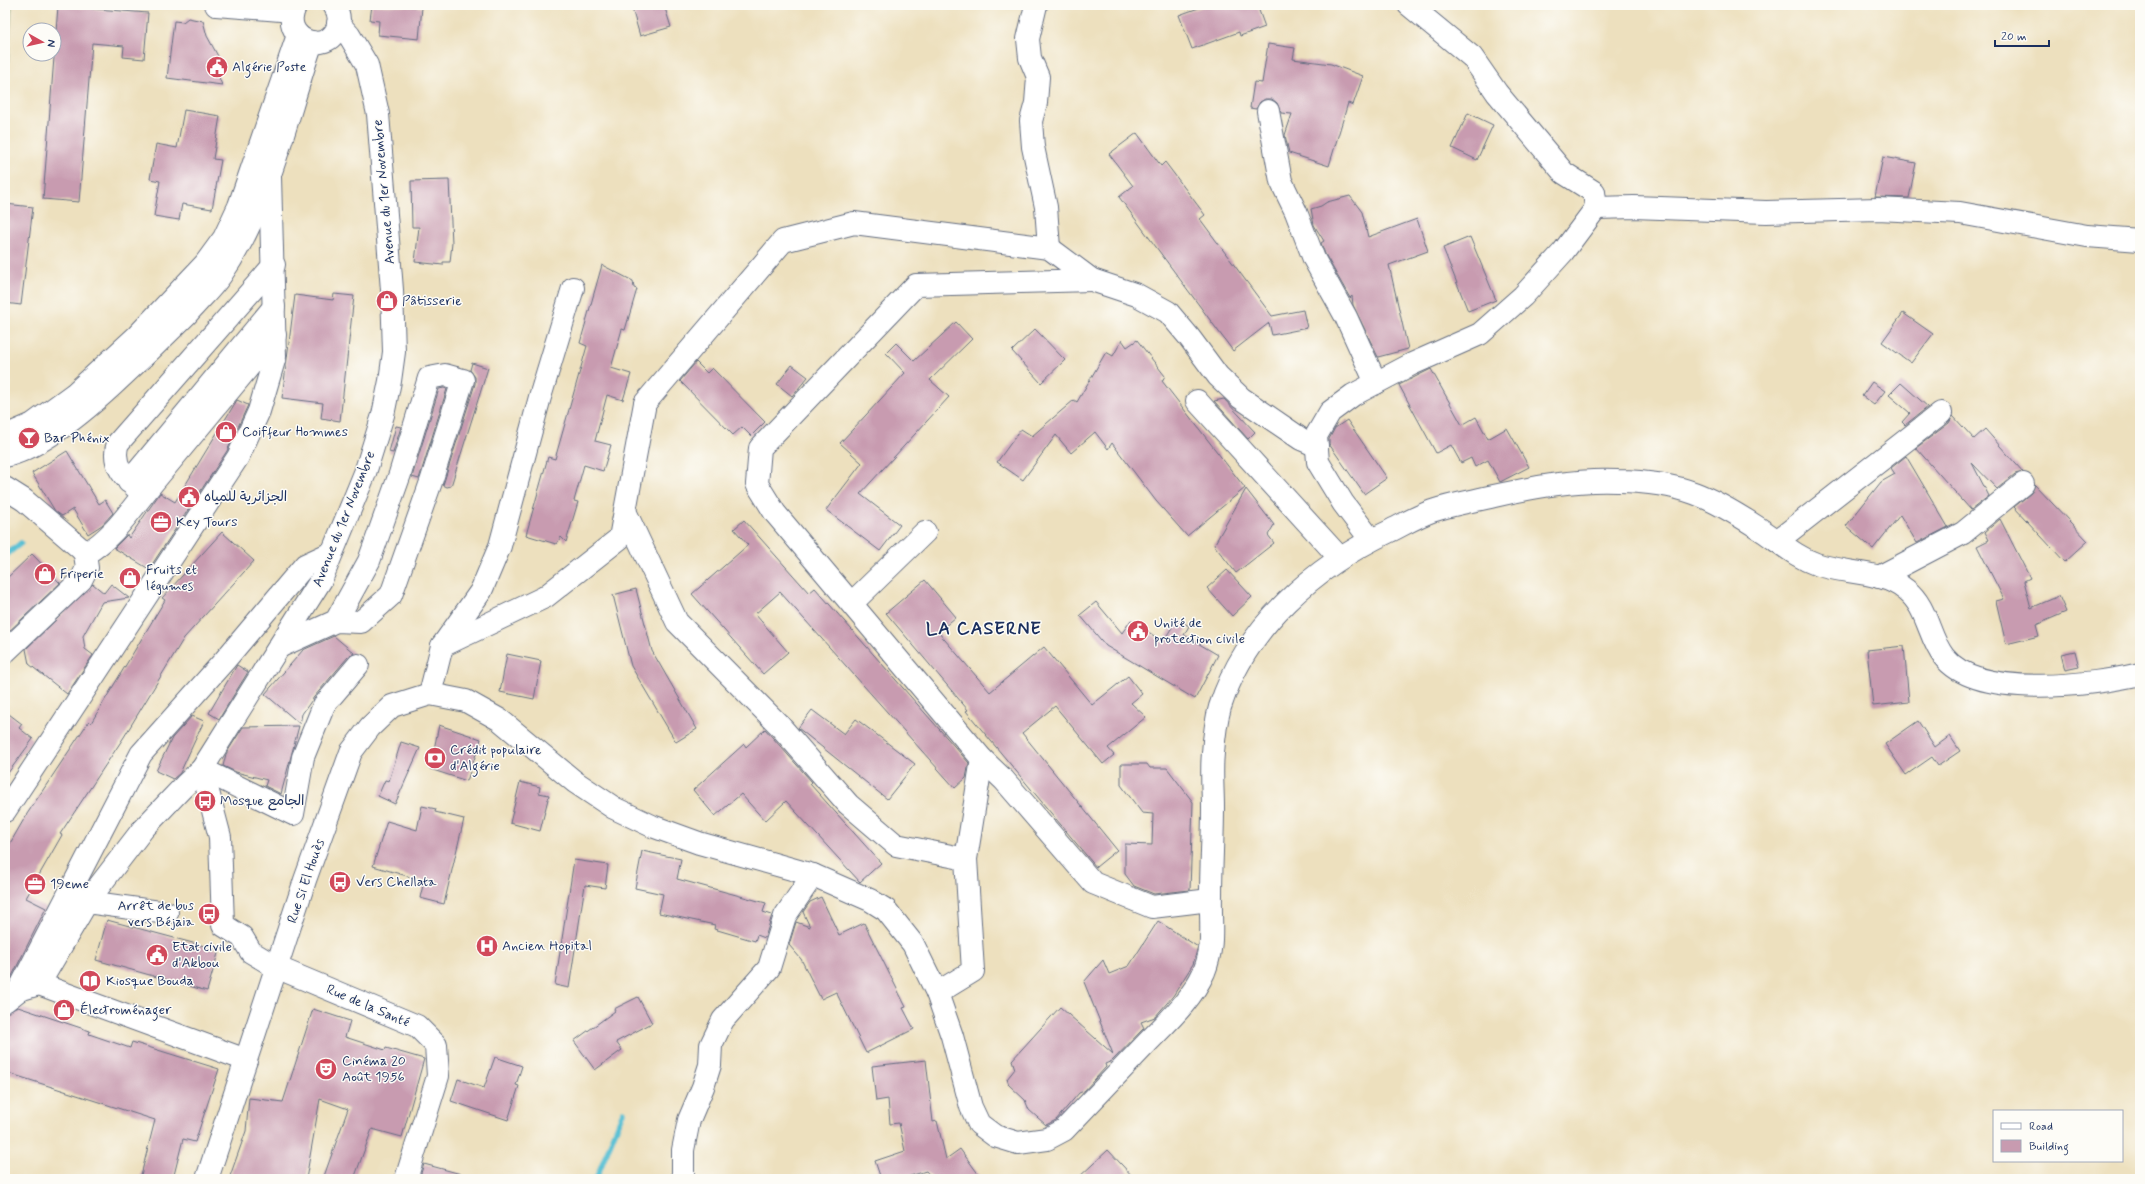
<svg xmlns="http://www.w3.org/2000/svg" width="2145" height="1184" viewBox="0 0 2145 1184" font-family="Mynerve,'Playpen Sans Arabic',sans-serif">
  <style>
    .green { fill: #a8d17c; stroke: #62806d }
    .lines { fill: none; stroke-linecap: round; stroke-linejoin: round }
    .stream { stroke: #56bfd3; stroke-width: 5.5 }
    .building { fill: #c89bb0 }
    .minor-casing { stroke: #646d80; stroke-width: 24 }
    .major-casing { stroke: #646d80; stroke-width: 24 }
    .minor { stroke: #fff; stroke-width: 22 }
    .major { stroke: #fff; stroke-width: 22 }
    .labels { text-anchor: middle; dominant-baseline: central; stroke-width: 3; stroke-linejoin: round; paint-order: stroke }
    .poi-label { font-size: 14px; fill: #1b2f5e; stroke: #fdfcf7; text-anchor: start }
    .street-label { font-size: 14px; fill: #1b2f5e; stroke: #fdfcf7 }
    .district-label { font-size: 18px; font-weight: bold; letter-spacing: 1px; fill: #1b2f5e; stroke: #fdfcf7 }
  </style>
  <rect width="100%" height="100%" fill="#fdfcf7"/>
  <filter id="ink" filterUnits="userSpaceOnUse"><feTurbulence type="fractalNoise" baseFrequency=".025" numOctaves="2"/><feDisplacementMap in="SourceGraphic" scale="8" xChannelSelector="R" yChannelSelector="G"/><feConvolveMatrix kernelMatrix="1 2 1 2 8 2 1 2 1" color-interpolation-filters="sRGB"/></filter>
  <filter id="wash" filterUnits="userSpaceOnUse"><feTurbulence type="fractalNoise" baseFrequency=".012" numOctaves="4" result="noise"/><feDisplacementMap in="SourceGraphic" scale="16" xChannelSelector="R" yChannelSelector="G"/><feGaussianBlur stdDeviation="0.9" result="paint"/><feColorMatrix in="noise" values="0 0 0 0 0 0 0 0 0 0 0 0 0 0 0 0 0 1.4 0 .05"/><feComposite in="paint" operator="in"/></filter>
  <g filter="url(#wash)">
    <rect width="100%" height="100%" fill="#ede0be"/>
    <polygon class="green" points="5,5 12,5 5,113"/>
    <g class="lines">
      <g class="stream">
        <polyline points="5,556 21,543"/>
        <polyline points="596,1179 623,1112"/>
      </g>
    </g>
    <g id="blocks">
      <g class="building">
        <polygon points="372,5 422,7 419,39 378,35 379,21 370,20"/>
        <polygon points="631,5 664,5 671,27 640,36"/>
        <polygon points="1207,5 1257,5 1265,27 1240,36 1239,32 1192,49 1179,15"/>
        <polygon points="58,6 148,13 144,59 123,57 124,46 92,43 79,202 43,199"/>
        <polygon points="188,18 203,21 207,36 219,58 216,70 222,85 167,78 174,21 183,22"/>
        <polygon points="1268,44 1295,48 1293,59 1331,64 1363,76 1353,105 1348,103 1329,166 1289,153 1285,135 1292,114 1281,113 1277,103 1272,99 1265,99 1260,102 1256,109 1250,108 1254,82 1262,83"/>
        <polygon points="184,110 220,116 213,159 221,160 212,209 182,204 179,220 154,216 160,181 150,179 156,144 177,148"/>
        <polygon points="1468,113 1493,125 1477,160 1452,148"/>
        <polygon points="1137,133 1161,166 1165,162 1205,215 1200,219 1272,316 1303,310 1307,328 1272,335 1269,323 1233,351 1119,197 1133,186 1109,154"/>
        <polygon points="1883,157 1916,163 1909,198 1875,197"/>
        <polygon points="449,180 452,243 450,262 443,262 443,265 415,262 419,227 412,227 411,181"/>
        <polygon points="1350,196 1362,212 1368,237 1417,219 1428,251 1389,265 1408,349 1378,357 1353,305 1352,296 1350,298 1325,254 1321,243 1324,241 1314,225 1311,209 1321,206 1327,202"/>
        <polygon points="5,204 33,207 21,305 5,303"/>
        <polygon points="1470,237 1496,300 1468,311 1443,248"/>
        <polygon points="602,265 633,281 634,288 637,289 625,330 622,329 611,368 631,374 623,400 607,395 595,441 611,445 603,471 584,465 574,501 578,502 566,542 561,537 556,544 526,535 548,457 555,459 587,346 580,343"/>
        <polygon points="334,294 354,296 340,421 321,418 323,403 282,398 295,295 333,300"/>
        <polygon points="1903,313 1933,334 1911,363 1882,342"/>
        <polygon points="956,322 972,339 930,380 949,397 860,494 900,525 880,551 826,510 862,463 840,443 905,373 886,353 896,343 914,361"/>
        <polygon points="1035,329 1065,360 1041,383 1012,351"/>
        <polygon points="1122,340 1127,347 1137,340 1165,376 1162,381 1245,488 1187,536 1156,501 1112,443 1108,449 1095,432 1071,453 1056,435 1023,480 997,462 1021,429 1032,436 1074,400 1077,402 1106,352 1113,356"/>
        <polygon points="696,362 707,373 712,368 765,422 751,436 742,427 733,435 680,381"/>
        <polygon points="472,363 488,368 451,486 447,487 443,485 475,384 475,377 470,370"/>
        <polygon points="792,365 808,377 792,396 777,384"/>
        <polygon points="1431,369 1462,425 1476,417 1488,439 1507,428 1529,467 1500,482 1488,460 1475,467 1471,458 1461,463 1451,445 1436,453 1399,385"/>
        <polygon points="1872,382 1885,391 1874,405 1862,396"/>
        <polygon points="1901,383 1928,407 1905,425 1902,422 1910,413 1889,395"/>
        <polygon points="444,388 447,389 419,479 412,477 439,389"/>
        <polygon points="1224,399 1255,432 1248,439 1214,401"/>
        <polygon points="237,400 248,405 227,451 149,569 114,548 127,535 129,538 160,493 175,502"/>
        <polygon points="1953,416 1974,439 1985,429 2023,472 2015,474 1997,489 1972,463 1989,496 1971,510 1916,448 1949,423"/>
        <polygon points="1347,420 1387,478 1364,494 1329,444 1329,439 1335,428"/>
        <polygon points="396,426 401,427 393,453 389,452"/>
        <polygon points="67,451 99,504 105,500 113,513 102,525 88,534 73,509 62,516 55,511 32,473"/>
        <polygon points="1906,456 1948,527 1917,543 1900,515 1873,549 1846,526 1881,482 1895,474 1891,468"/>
        <polygon points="2035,485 2088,541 2065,562 2014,507 2031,493"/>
        <polygon points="1246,489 1274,525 1268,535 1274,543 1236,573 1214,545"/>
        <polygon points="2000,519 2030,578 2024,581 2031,608 2059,596 2066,612 2036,625 2039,636 2006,644 1996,601 2004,599 1977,546 1989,540 1985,532"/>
        <polygon points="744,520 809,593 815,588 969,763 966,778 955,788 780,592 755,614 788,652 763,674 692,594 748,545 734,529"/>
        <polygon points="222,532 254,561 184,638 124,737 60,834 62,835 26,898 46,908 9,982 5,985 5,852 27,814 89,721 91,723 165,600 162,598"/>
        <polygon points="32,554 60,583 5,635 5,580"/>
        <polygon points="1227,570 1252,597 1232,616 1207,588"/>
        <polygon points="925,580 956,617 938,632 990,692 1044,647 1092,705 1128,676 1142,694 1131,703 1146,717 1108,748 1114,755 1103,764 1055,706 1022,733 1117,850 1096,867 966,711 968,710 886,613"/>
        <polygon points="93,584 104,593 111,584 129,598 102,602 83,636 85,649 93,655 67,694 29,664 26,649"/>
        <polygon points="636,589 652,651 697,729 676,742 631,666 613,595"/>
        <polygon points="1096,602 1122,633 1131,620 1163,642 1177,619 1189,626 1184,635 1218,655 1195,699 1106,646 1080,615"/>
        <polygon points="334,636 354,653 348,657 314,697 302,714 300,724 265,694 303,650"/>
        <polygon points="1904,646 1909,702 1873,706 1867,650"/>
        <polygon points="2075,651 2079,667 2065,670 2061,654"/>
        <polygon points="507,654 541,661 534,699 500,692"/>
        <polygon points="237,665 248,672 219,719 209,713"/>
        <polygon points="812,710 844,734 856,719 915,764 887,799 798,728"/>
        <polygon points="5,711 22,724 19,728 33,739 5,777"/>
        <polygon points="192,716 204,721 180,773 173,779 156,771 172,738"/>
        <polygon points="1918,721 1935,747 1950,736 1960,751 1938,766 1932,757 1906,775 1885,744"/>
        <polygon points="439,725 481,739 467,781 430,769"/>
        <polygon points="299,726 281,794 265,786 267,780 236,772 223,766 226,754 243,727"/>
        <polygon points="765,729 812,782 810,784 881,863 860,882 786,801 765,821 741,794 715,816 693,790 744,744 746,747"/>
        <polygon points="401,742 420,748 395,804 378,796 385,780 389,781"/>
        <polygon points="1121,764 1147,764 1150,768 1167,768 1193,802 1190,890 1154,894 1134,886 1125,874 1125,844 1152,845 1153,814 1142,813 1121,785"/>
        <polygon points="520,782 540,787 539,793 549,795 540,831 510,823"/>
        <polygon points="422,806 436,809 435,812 464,819 444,904 420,898 424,881 373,866 387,821 417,830"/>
        <polygon points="642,851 681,859 677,879 766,903 763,912 772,915 765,938 757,935 755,941 714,929 715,925 659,913 663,894 635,888"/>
        <polygon points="574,860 608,865 605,888 585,885 569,988 555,985"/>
        <polygon points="821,897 839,935 864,923 906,1007 903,1008 914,1029 866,1053 836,992 821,999 801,959 789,945 796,922 810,927 803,912 810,902"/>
        <polygon points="107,920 219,950 207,991 96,960"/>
        <polygon points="1158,921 1198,947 1193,964 1173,996 1155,1017 1141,1022 1144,1028 1112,1061 1105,1064 1106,1067 1084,1091 1079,1093 1056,1120 1046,1125 1029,1110 1025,1100 1009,1085 1007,1079 1015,1069 1012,1060 1060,1007 1113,1054 1084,982 1103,960 1109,974 1129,966"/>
        <polygon points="638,997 652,1023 616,1042 622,1050 595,1070 574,1041 615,1011 614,1009"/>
        <polygon points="18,1007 90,1031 89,1034 130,1048 132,1042 219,1069 195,1142 183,1139 173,1179 140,1179 155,1120 5,1072 5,1013"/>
        <polygon points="313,1009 350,1021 345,1037 385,1050 386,1048 424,1059 402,1137 372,1129 354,1179 323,1179 348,1109 320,1099 306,1179 229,1179 246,1131 249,1098 283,1102"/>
        <polygon points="495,1057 522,1066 516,1085 519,1086 508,1120 451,1101 458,1079 484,1088"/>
        <polygon points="926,1060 933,1122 937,1121 946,1159 960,1149 982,1179 933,1179 926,1171 901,1179 881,1179 875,1161 905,1151 899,1123 890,1124 888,1099 876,1101 872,1066"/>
        <polygon points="1108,1150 1135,1179 1077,1179"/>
        <polygon points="424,1164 461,1174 461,1179 419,1179"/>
      </g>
    </g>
  </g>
  <g filter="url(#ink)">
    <use href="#blocks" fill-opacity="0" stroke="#646d80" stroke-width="1"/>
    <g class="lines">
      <g class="minor-casing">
        <g id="minor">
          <polyline points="216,5 293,11"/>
          <path d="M 296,5 C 277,38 327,59 338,26 C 340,19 338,11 334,5"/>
          <polyline points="1036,5 1028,39 1030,58 1038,77 1036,103 1031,121 1033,147 1046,207 1049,248"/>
          <polyline points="1409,5 1472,57 1497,93 1564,173 1594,192 1596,208 1634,207 1766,212 1878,209 1960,213 2087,236 2140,240"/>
          <polyline points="1268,111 1281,181 1296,212 1314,259 1346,317 1376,383"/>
          <polyline points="1092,280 916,285 760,448 757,484 775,513 982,759 1004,780 1093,883 1152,907 1210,900"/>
          <polyline points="1197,401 1339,557"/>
          <polyline points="5,436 33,424 74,394 137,336 205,264 224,238 239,206 298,35"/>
          <path d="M 5,456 C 40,449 87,409 113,385 C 138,362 163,338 187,314 C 198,301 211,289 221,275 C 269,206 285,120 312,42"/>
          <polyline points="129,482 274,307"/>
          <polyline points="5,488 24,500 81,549 85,554 87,568 81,580 5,652"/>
          <path d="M 143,494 C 127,480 110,466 118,443 L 274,265"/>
          <polyline points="625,511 677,622 779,725 848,804 896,845 966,859"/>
          <polyline points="1371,540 1343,503 1318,462 1316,436 1330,412 1353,395 1412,364 1480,334 1523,296 1563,252 1596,208"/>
          <polyline points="1777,541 1941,413"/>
          <path d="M 85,554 C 116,536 132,507 155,480 C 195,431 235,383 275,335"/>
          <polyline points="1879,577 1963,533 2023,484"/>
          <polyline points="852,603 925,532"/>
          <polyline points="281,646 336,621 361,622 391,595 431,482 463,380 445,375 429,378 400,474 369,561 336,621"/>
          <polyline points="442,646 545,597 620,538 645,403 783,241 854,223 1049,248 1092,280 1137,295 1168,312 1189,337 1218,376 1241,398 1301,439 1317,446"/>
          <polyline points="430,694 442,646 481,591 500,546 540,397 573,288"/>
          <polyline points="5,811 238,457 259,411 275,357 270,177"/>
          <polyline points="87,902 167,913"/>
          <polyline points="276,967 251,952 242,937 223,925 220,837 202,769 321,580 365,473 383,415 390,381 394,352 392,290 378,114 367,65 349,35 338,23"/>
          <polyline points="39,984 87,902 143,829 185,785 202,769 293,814 303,757 324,705 358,665"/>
          <polyline points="19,990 141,754 225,660 305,565 331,553"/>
          <polyline points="937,993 973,971 966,859 982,759"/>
          <polyline points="5,1001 19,990 39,984 246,1060"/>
          <polyline points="683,1179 683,1150 689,1120 703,1087 710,1065 711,1045 723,1020 769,968 785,916 813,875"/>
        </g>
      </g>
      <g class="major-casing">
        <g id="major">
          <polyline points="276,967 417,1026 436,1045 438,1076 406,1179"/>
          <path d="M 207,1179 L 305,880 L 351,752 L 370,727 L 392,706 L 430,694 L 466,701 L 500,720 L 575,782 L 614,808 L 652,826 L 699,843 L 813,875 L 870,900 L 886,910 L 913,944 L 937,993 L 952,1036 L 971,1107 L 979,1124 L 995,1136 L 1018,1143 L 1047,1139 L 1064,1130 C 1091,1102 1118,1073 1145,1045 C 1167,1022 1191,1001 1204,972 C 1215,945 1210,922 1211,895 C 1211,866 1213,837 1213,808 C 1213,790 1211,771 1213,753 C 1214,738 1216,721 1220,707 C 1246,626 1315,566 1390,531 C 1404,524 1418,516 1432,511 C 1452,504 1473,501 1494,496 C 1534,487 1576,479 1618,481 C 1682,482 1710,496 1763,531 C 1781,543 1796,557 1816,564 C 1845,574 1882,570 1906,590 C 1928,607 1928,637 1944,657 C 1978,700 2093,685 2140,674"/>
        </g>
      </g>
      <use href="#minor" class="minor"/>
      <use href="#major" class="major"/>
    </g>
  </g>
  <defs>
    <g id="civic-disc" transform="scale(1.15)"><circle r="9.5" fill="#d1495b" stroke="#fdfcf7"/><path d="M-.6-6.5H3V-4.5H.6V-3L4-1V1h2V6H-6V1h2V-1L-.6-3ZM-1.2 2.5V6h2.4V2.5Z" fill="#fff"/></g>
    <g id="shop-disc" transform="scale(1.15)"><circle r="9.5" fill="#d1495b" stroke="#fdfcf7"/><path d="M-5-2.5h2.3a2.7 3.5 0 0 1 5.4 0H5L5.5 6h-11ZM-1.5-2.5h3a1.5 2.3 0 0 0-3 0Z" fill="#fff"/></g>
    <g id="bar-disc" transform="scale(1.15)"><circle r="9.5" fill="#d1495b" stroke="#fdfcf7"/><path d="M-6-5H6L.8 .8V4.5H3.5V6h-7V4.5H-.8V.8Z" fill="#fff"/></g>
    <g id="office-disc" transform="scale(1.15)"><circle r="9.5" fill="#d1495b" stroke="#fdfcf7"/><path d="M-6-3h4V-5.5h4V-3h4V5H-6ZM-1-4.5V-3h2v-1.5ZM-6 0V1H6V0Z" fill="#fff"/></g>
    <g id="bank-disc" transform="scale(1.15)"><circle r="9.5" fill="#d1495b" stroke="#fdfcf7"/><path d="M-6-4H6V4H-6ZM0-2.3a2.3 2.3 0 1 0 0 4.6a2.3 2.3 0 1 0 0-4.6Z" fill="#fff"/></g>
    <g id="bus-disc" transform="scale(1.15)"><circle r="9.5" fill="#d1495b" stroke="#fdfcf7"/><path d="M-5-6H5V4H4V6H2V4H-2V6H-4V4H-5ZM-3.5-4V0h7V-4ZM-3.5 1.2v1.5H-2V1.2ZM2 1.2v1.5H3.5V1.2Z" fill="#fff"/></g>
    <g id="hospital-disc" transform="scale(1.15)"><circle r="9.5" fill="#d1495b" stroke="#fdfcf7"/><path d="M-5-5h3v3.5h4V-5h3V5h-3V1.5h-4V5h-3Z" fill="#fff"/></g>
    <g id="library-disc" transform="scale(1.15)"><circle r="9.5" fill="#d1495b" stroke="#fdfcf7"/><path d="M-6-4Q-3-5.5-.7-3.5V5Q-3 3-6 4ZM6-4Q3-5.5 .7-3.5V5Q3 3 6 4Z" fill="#fff"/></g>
    <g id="theatre-disc" transform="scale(1.15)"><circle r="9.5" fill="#d1495b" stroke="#fdfcf7"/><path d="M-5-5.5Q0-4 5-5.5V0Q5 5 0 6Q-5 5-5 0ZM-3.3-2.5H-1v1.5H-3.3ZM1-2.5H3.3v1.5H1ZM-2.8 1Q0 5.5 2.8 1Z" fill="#fff"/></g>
  </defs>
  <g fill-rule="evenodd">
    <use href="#civic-disc" x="217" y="67"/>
    <use href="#shop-disc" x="387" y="301"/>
    <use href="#shop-disc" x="226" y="432"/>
    <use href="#bar-disc" x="29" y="438"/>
    <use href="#civic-disc" x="189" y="497"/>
    <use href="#office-disc" x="161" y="522"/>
    <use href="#shop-disc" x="45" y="574"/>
    <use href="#shop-disc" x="130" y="578"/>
    <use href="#civic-disc" x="1138" y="631"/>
    <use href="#bank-disc" x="435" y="758"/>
    <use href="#bus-disc" x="205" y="801"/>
    <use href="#bus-disc" x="340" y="882"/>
    <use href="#office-disc" x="35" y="884"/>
    <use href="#bus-disc" x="209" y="914"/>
    <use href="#hospital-disc" x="487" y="946"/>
    <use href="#civic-disc" x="157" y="955"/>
    <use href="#library-disc" x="90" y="981"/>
    <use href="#shop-disc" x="64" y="1010"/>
    <use href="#theatre-disc" x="326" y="1069"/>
  </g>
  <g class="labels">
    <g class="poi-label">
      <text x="232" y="67">Algérie Poste</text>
      <text x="402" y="301">Pâtisserie</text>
      <text x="242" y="432">Coiffeur Hommes</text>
      <text x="44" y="438">Bar Phénix</text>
      <text x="204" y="497">الجزائرية للمياه</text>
      <text x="176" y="522">Key Tours</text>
      <text x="146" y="570">Fruits et<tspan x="146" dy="16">légumes</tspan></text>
      <text x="60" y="574">Friperie</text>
      <text x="1154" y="623">Unité de<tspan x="1154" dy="16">protection civile</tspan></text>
      <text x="450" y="750">Crédit populaire<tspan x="450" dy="16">d'Algérie</tspan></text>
      <text x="220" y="801">Mosque الجامع</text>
      <text x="356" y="882">Vers Chellata</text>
      <text x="50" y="884">19eme</text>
      <text x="194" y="906" text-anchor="end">Arrêt de bus<tspan x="194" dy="16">vers Béjaia</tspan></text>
      <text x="502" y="946">Ancien Hopital</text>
      <text x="172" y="947">Etat civile<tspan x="172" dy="16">d'Akbou</tspan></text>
      <text x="106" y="981">Kiosque Bouda</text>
      <text x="80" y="1010">Électroménager</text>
      <text x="342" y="1061">Cinéma 20<tspan x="342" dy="16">Août 1956</tspan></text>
    </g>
    <g class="street-label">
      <text transform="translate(384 192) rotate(-95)">Avenue du 1er Novembre</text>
      <text transform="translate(344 519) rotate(-68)">Avenue du 1er Novembre</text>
      <text transform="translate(306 881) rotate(-71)">Rue Si El Houès</text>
      <text transform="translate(368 1006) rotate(23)">Rue de la Santé</text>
    </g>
    <g class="district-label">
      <text x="984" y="629">LA CASERNE</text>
    </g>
  </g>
  <rect width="2145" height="1184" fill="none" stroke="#fdfcf7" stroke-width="20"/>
  <rect x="1993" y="1110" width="130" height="52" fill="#fdfcf7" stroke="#a3aaba"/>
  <rect x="2001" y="1123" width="20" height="6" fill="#ffffff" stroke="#a3aaba"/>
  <text x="2029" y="1130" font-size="12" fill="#1b2f5e">Road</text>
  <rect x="2001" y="1140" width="20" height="12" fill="#c89bb0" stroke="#a3aaba"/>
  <text x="2029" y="1150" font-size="12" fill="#1b2f5e">Building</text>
  <g transform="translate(42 42) rotate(98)"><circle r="19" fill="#fdfcf7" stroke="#a3aaba"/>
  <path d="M0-3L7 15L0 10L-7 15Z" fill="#d1495b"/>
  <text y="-6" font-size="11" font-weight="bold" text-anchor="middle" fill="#1b2f5e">N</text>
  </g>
  <path d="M1995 40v6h54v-6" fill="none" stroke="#1b2f5e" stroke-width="2"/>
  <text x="2001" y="40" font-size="12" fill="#1b2f5e" stroke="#fdfcf7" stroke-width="3" paint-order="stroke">20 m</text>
</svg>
